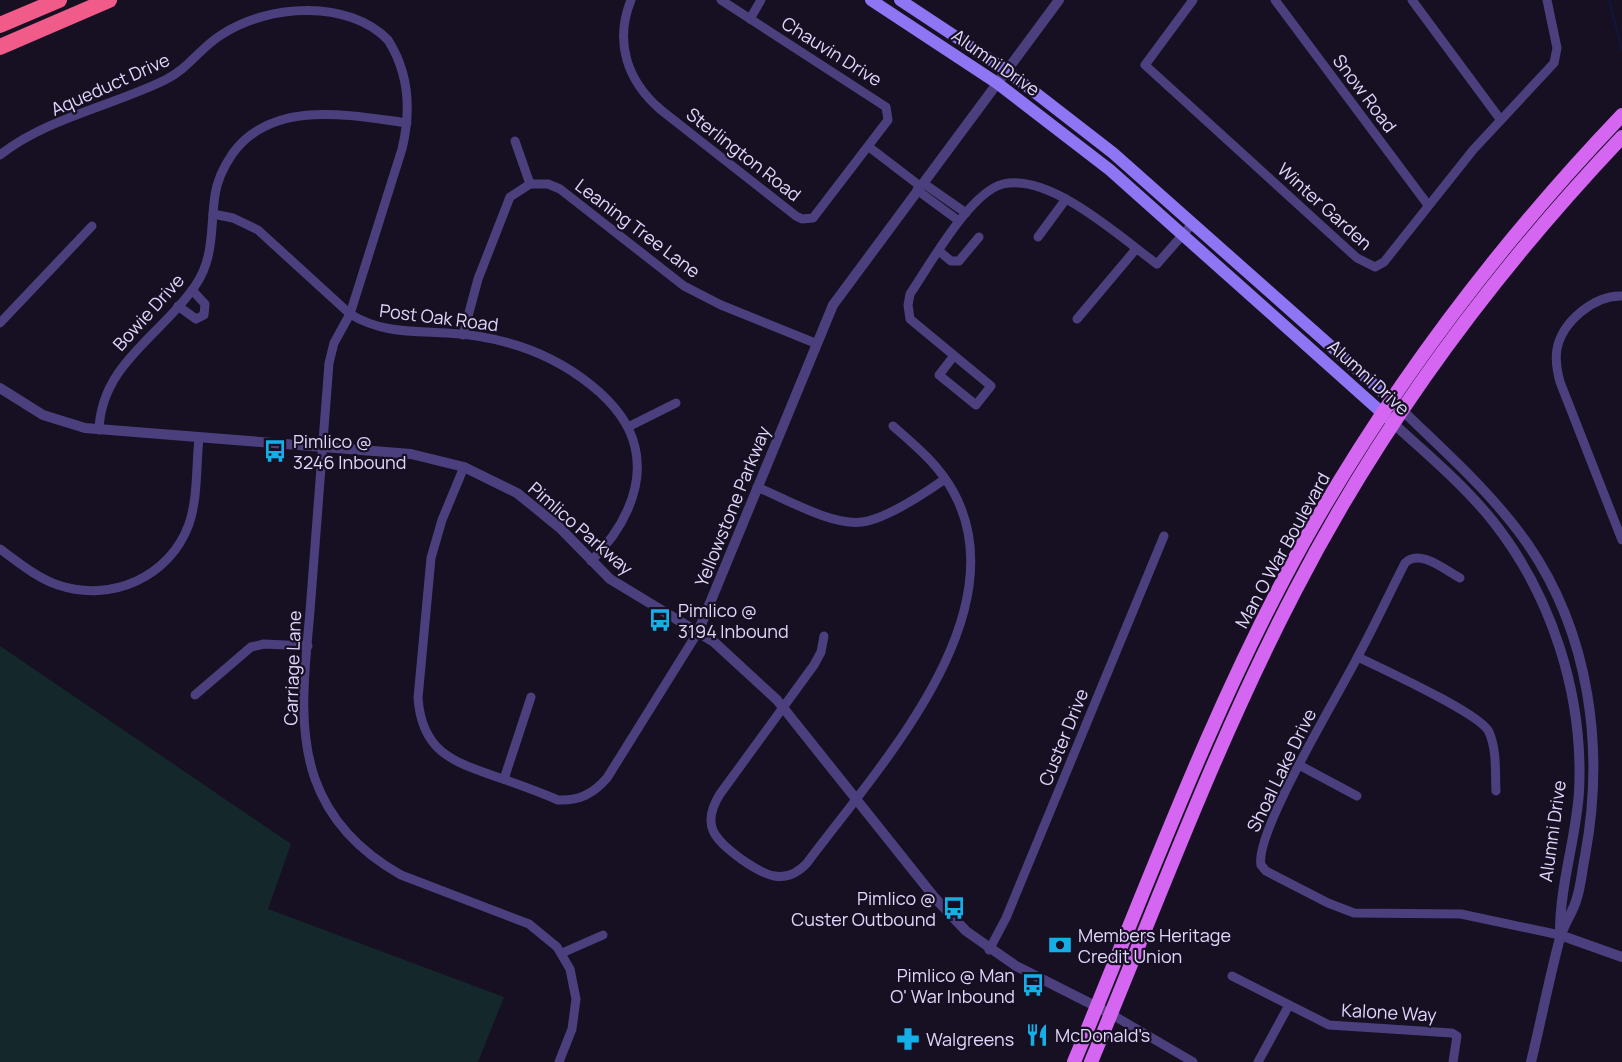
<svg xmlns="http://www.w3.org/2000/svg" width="1622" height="1062" viewBox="0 0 1622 1062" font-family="Manrope,sans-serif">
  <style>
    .green { fill: #14282c }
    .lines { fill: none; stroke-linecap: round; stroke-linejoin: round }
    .stream { stroke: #0e173d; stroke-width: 2 }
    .minor { stroke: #4c3f7d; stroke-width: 9 }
    .tertiary { stroke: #4c3f7d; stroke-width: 10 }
    .secondary { stroke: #8d75f3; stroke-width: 12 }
    .primary { stroke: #d566f1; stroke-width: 14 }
    .motorway { stroke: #f05b89; stroke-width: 16 }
    .labels { text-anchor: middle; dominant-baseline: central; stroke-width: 4.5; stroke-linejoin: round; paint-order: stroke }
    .street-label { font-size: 18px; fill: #e0d5fb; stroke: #161022 }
    .poi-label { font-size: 18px; fill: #e0d5fb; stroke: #161022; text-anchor: start }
  </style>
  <rect width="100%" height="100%" fill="#161022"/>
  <polygon class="green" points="0,646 291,844 268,909 504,997 478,1062 0,1062"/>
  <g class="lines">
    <polyline class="stream" points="1609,0 1622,50"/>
    <g class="minor">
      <path d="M 631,0 C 614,42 627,81 661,110 L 796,216 L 802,219 L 813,218 L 888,120 L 886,107 L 721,0"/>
      <polyline points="1193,0 1145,65 1357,258 1375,267 1384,262 1473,150 1554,63 1557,48 1547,0"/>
      <polyline points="1275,0 1428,205"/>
      <polyline points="1412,0 1500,119"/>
      <polyline points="750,19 761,0"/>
      <polyline points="515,141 530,184"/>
      <polyline points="869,147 920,186"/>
      <path d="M 0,155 C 47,118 112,106 165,80 C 188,69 200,48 221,35 C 270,3 349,0 388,40 C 409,73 411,112 402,149 L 350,314 L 334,343 L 329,363 C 323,441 317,520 311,598 C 307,657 295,722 315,779 C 330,821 362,853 401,875 L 529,924 L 557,947 L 570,969 L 576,999 L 572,1029 L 559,1062"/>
      <polyline points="923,183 966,213"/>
      <polyline points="917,190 959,221"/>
      <path d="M 213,214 L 233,218 L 258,230 L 350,314 C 381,333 412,331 447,333 C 501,336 549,351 591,385 C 611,401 629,421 635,447 C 645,489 621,532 591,561"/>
      <polyline points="1038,237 1066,199"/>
      <polyline points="939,251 951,261 959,261 979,237"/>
      <path d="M 1622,296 C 1594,295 1562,322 1557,349 C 1555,360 1557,371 1560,382 L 1622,540"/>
      <polyline points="178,306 196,319 204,315 205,304 192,290"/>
      <polyline points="1077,319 1136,249"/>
      <polyline points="0,323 92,226"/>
      <polyline points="463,335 478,279 510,197 530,184 548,184 560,189 684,286 721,305 815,343"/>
      <path d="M 953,357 L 939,375 L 976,405 L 991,386 L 910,319 L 908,305 L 910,294 C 929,266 970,192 1003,184 C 1051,173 1121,238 1157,264 L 1193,223"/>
      <polyline points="628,427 676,403"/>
      <path d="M 99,430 C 101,364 162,335 195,286 C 215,257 210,228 215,195 C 217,180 224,166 233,153 C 273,99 349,115 407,123"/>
      <path d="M 464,467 L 442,520 L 431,558 L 418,698 C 422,753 454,762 500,778 C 520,785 539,792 558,800 C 579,801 593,794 607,778 L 698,632"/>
      <path d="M 757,487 C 786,499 832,526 862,522 C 886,519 925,493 945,479"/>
      <path d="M 0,549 C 18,562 37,578 58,585 C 111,603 170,577 189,524 C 198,498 196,465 199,438"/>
      <path d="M 1460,578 C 1445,570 1419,548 1405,563 C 1389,594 1374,627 1357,658 C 1339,694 1254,833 1261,865 L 1266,871 L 1328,903 L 1354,913 L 1461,914 L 1560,935"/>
      <path d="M 824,636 L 821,652 L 814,665 L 720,794 C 700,826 715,839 741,859 C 764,875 785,887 807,863 C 876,770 1020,616 954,493 C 939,465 916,446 893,426"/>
      <path d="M 1358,657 C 1382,669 1480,713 1489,732 C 1497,750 1495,772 1496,791"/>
      <polyline points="195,695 251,647 264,644 308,646"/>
      <polyline points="1299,765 1357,796"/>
      <polyline points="504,779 531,697"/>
      <polyline points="989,950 1006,918 1164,536"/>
      <polyline points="562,953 603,935"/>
      <polyline points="1232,976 1329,1025 1452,1033 1457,1036 1453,1062"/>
      <polyline points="1111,1014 1193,1062"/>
      <polyline points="1258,1062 1288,1007"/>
    </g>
    <g class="tertiary">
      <polyline points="0,388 43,415 85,428 411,454 464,467 517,493 560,528 610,579 714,642 777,700 935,898 966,931 1016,966 1111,1014"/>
      <path d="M 1402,410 C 1446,453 1491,492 1527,543 C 1590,634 1605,749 1585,856 C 1582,870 1581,887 1576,901 C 1572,914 1563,925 1560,938 C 1549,979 1541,1021 1531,1062"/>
      <path d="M 1394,424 C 1428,455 1463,484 1492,520 C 1552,595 1584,696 1579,792 C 1576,839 1560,884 1560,932"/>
      <polyline points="698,632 833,305 1059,0"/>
      <polyline points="1560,935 1622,957"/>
    </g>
    <g class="secondary">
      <polyline points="871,0 997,83 1110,170 1389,419"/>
      <polyline points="900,0 1006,70 1113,153 1397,405"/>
    </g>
    <g class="primary">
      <path d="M 1074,1062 C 1146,889 1211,710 1302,545 C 1390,388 1498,245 1622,115"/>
      <path d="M 1091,1062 C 1157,904 1216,743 1295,591 C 1380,426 1494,272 1622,137"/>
    </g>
    <g class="motorway">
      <polyline points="0,25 59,0"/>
      <polyline points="0,47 109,0"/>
    </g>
  </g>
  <defs>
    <g id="bus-bare" transform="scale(1.8)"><path d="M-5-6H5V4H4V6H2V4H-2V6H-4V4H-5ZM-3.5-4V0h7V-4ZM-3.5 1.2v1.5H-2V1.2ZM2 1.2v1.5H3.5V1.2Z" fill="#15aee7" stroke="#161022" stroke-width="2.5" paint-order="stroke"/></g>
    <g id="bank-bare" transform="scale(1.8)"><path d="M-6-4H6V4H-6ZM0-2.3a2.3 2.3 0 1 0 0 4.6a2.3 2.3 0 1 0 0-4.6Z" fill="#15aee7" stroke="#161022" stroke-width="2.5" paint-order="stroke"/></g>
    <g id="restaurant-bare" transform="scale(1.8)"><path d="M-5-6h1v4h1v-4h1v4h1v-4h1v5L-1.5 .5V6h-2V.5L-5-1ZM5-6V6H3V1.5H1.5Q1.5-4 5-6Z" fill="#15aee7" stroke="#161022" stroke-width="2.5" paint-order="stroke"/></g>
    <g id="pharmacy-bare" transform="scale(1.8)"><path d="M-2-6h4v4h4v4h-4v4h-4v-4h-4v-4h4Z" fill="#15aee7" stroke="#161022" stroke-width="2.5" paint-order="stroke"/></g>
  </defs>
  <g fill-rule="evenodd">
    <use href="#bus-bare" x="275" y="451"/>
    <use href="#bus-bare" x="660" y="620"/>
    <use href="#bus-bare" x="954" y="908"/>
    <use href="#bank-bare" x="1060" y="945"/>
    <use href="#bus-bare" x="1033" y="985"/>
    <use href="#restaurant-bare" x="1037" y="1035"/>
    <use href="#pharmacy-bare" x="908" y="1039"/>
  </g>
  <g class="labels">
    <g class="street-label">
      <text transform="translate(832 51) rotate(32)">Chauvin Drive</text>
      <text transform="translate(996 62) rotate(35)">Alumni Drive</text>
      <text transform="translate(110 84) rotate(-24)">Aqueduct Drive</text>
      <text transform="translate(1365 93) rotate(53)">Snow Road</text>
      <text transform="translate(744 154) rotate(38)">Sterlington Road</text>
      <text transform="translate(1325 206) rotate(42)">Winter Garden</text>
      <text transform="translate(638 228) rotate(37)">Leaning Tree Lane</text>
      <text transform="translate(148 312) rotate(-48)">Bowie Drive</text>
      <text transform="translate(439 317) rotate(7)">Post Oak Road</text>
      <text transform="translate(1369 377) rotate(42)">Alumni Drive</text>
      <text transform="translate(732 506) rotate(-68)">Yellowstone Parkway</text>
      <text transform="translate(581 528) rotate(41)">Pimlico Parkway</text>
      <text transform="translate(1282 550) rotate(-61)">Man O War Boulevard</text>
      <text transform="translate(292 668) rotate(-88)">Carriage Lane</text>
      <text transform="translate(1063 737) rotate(-68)">Custer Drive</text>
      <text transform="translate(1281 770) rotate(-64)">Shoal Lake Drive</text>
      <text transform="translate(1552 831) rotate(-82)">Alumni Drive</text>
      <text transform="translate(1389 1012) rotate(3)">Kalone Way</text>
    </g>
    <g class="poi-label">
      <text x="293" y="441">Pimlico @<tspan x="293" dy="21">3246 Inbound</tspan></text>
      <text x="678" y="610">Pimlico @<tspan x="678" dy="21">3194 Inbound</tspan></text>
      <text x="936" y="898" text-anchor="end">Pimlico @<tspan x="936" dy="21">Custer Outbound</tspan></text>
      <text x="1078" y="935">Members Heritage<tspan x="1078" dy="21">Credit Union</tspan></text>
      <text x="1015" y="975" text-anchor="end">Pimlico @ Man<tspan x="1015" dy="21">O' War Inbound</tspan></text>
      <text x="1055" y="1035">McDonald's</text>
      <text x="926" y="1039">Walgreens</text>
    </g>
  </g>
</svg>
